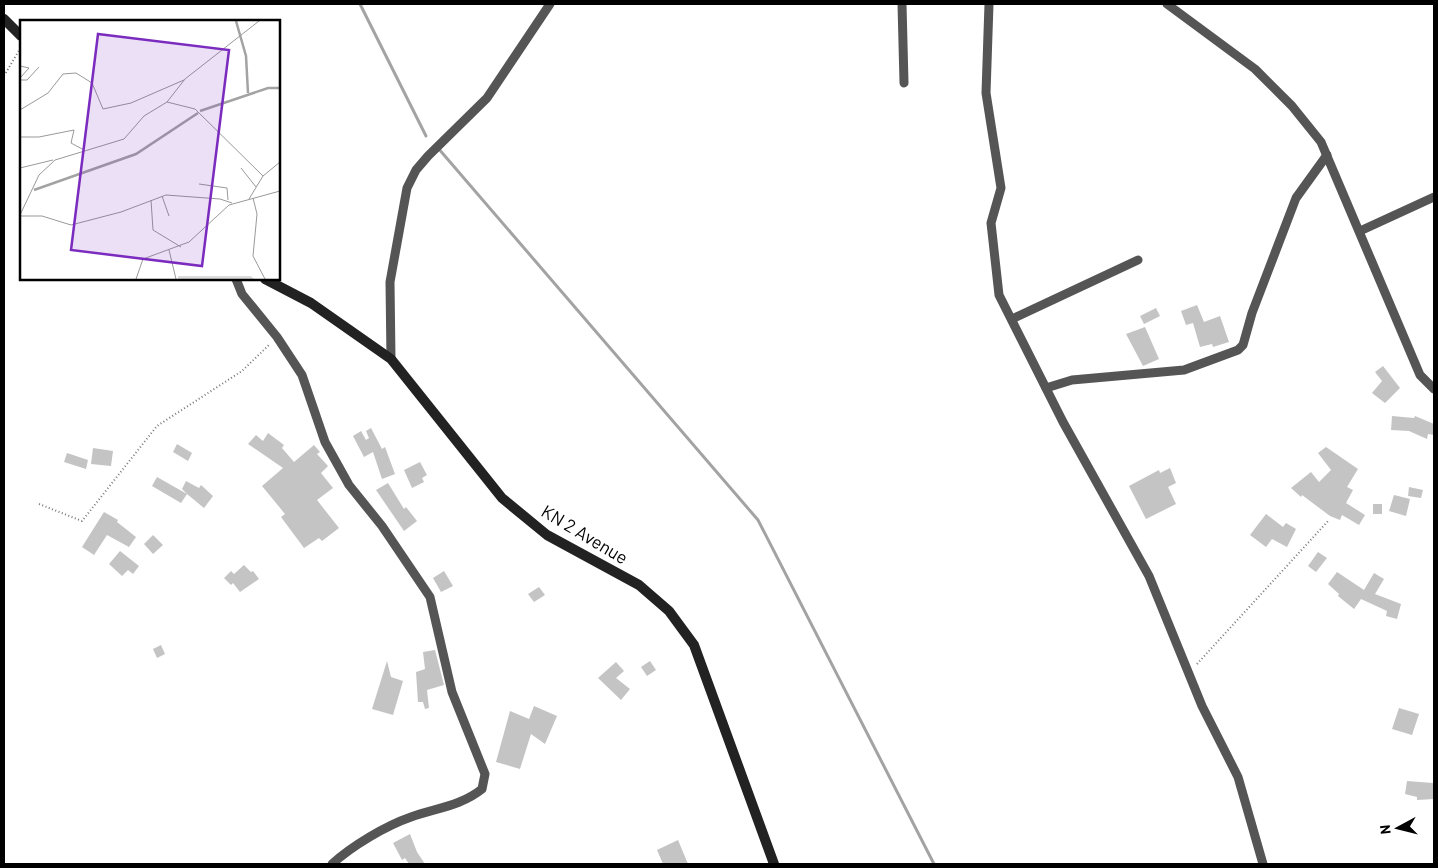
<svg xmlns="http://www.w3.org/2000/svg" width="1438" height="868" viewBox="0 0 1438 868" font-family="Barlow,sans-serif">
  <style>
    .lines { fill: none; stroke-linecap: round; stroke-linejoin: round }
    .stream { stroke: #a3a3a3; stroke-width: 3 }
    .building { fill: #c4c4c4 }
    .path { stroke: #777; stroke-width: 2; stroke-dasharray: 1 2.5; stroke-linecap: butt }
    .street { stroke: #555; stroke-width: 9 }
    .secondary { stroke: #222; stroke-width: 10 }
    .labels { text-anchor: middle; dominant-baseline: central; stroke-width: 4; stroke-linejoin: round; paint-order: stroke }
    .street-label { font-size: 18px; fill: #000; stroke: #fff }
    .inset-river { fill: none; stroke: #a3a3a3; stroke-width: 2.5 }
    .inset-road { fill: none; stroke: #999; stroke-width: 1 }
    .view { fill: #7b2cbf; fill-opacity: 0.15; stroke: #7b2cbf; stroke-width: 2.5 }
    .inset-edge { fill: none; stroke: #000; stroke-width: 2.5 }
  </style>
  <rect width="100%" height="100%" fill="#fff"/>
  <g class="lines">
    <g class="stream">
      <polyline points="360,4 426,136"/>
      <polyline points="438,148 758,520 934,864"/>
    </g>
  </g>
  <g class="building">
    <polygon points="1197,305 1204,322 1220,316 1229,342 1213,347 1212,344 1200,347 1193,323 1186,325 1181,311"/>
    <polygon points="1156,308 1160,316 1144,324 1140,316"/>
    <polygon points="1145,327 1159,359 1143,366 1126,334"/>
    <polygon points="1383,366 1400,388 1385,403 1372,393 1382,381 1375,372"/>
    <polygon points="1392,416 1414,418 1415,416 1434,424 1434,435 1428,434 1427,439 1409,431 1391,430"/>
    <polygon points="371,428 382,449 385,447 395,474 382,479 373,452 364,457 353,436 361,431 366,440 369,438 366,431"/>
    <polygon points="268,433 284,445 282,448 294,462 314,445 320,452 317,454 328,466 321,473 333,488 317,500 339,528 322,541 319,538 304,548 281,517 285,514 262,486 283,468 248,444 256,435 263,441"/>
    <polygon points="177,444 192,453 188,461 173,452"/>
    <polygon points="1326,447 1358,469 1347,487 1353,490 1346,503 1365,515 1359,525 1342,515 1340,520 1330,516 1302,495 1301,497 1291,488 1311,472 1319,482 1331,470 1318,453"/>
    <polygon points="93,448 113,451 111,466 91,464"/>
    <polygon points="67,453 88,460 86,469 64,462"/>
    <polygon points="420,462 427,475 422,478 424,482 412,488 404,470"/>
    <polygon points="1170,468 1176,483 1168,487 1176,504 1146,519 1129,486 1159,470 1160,473"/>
    <polygon points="157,477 187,494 182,489 186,481 199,488 201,485 213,496 204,508 187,494 181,503 152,486"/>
    <polygon points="388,483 404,509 406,507 417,521 404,531 376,490"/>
    <polygon points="1409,487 1423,490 1421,498 1408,496"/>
    <polygon points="1394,495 1410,499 1406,516 1389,511"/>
    <rect x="1373" y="504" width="9" height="10"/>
    <polygon points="104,512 118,520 117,522 136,537 129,547 107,535 94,555 82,547"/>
    <polygon points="1266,514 1283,527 1286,523 1296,529 1287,547 1272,539 1266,547 1250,535"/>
    <polygon points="153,535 163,545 153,554 144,544"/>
    <polygon points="120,551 139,566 133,574 128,570 122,576 109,564"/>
    <polygon points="1318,552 1327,558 1316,572 1308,566"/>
    <polygon points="244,565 251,572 253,571 259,579 240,592 233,583 231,585 224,578 231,571 234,574"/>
    <polygon points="444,571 453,586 441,592 433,578"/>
    <polygon points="1337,572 1364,590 1374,573 1384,579 1375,594 1401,604 1397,619 1386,616 1387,611 1361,599 1354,609 1338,596 1339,594 1328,584"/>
    <polygon points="539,587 545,595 534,602 528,594"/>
    <polygon points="161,645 165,654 157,658 153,649"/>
    <polygon points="435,650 444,685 427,690 429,708 425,709 423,702 418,702 416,672 425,669 423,652"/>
    <polygon points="387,661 391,677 403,681 393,715 372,709"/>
    <polygon points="650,661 656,670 647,676 641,667"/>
    <polygon points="616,662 624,671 616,678 630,689 621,700 598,678"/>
    <polygon points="534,706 557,716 545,744 531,734 520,769 496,762 510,711 529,719"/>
    <polygon points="1399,708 1419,714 1412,735 1392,729"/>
    <polygon points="1407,781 1433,783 1434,799 1417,800 1417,797 1405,794"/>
    <polygon points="410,834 417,852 425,864 409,864 405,858 402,860 393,843"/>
    <polygon points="678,840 688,864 663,864 657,850"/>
  </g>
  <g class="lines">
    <g class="path">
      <polyline points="4,76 21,47"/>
      <polyline points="39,504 82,521 157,426 242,371 270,344"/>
      <polyline points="1197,664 1329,520"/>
    </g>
    <g class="street">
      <polyline points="902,4 904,83"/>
      <polyline points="989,4 986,93 1001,188 991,223 999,295 1063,422 1149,576 1202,706 1238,777 1263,864"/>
      <polyline points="1167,4 1255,69 1292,106 1321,142 1420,375 1434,389"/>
      <polyline points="1360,231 1434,197"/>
      <path d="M 236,279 L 242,294 L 277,337 L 302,375 L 325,442 L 349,485 L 382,526 L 430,597 L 452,692 L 485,774 L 482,789 C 461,806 436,808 411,817 C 385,826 352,846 332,864"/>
      <polyline points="1012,319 1138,260"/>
      <polyline points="391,359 390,282 407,188 416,170 428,156 487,98 550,4"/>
      <polyline points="1046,388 1072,380 1184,370 1238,350 1243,345 1252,313 1296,198 1327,155"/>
    </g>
    <g class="secondary">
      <polyline points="4,19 21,36"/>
      <polyline points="265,279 311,303 391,359 502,498 547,535 639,585 669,611 694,645 774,864"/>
    </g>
  </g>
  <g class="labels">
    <g class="street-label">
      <text transform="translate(585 534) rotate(31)">KN 2 Avenue</text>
    </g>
  </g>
  <g transform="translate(20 20)">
    <rect width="260" height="260" fill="#fff"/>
    <path d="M 158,256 L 231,256 L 234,259 L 158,259 Z" fill="#dcdcdc"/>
    <path class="inset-river" d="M 216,1 L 226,36 L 228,73M 180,91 L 248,68 L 260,68M 14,170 L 116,134 L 178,93"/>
    <path class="inset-road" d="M 0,46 L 9,48 L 0,58M 0,60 L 7,60 L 19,47M 147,82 L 175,89 L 243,156M 0,90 L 28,73 L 43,54 L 56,53 L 72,63 L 83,89 L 111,83 L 164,60M 0,117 L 19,117 L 54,110 L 51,123 L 64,130M 0,148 L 33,140M 221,148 L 236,167M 179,164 L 207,168 L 208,180M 142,176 L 149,196M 233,178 L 237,194 L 233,236 L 245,259M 229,179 L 243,156 L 260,142M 131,180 L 133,210 L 161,227M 0,195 L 19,155 L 35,140 L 104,119 L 124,96 L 147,82 L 165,59 L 239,1M 0,196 L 22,196 L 51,205 L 101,192 L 146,175 L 200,179 L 212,183M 149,230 L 156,259M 116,259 L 123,239 L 169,222 L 209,185 L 260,171"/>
    <path class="view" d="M 78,14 L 209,30 L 182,246 L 51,230 Z"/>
    <rect width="260" height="260" class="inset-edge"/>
  </g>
  <rect width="1438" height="868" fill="none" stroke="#000000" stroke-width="10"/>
  <g transform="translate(1398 828) rotate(263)" stroke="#ffffff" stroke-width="4" paint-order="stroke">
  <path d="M0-4L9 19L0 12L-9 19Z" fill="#000000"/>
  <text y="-8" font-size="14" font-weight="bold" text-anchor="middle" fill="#000000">N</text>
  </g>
</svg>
